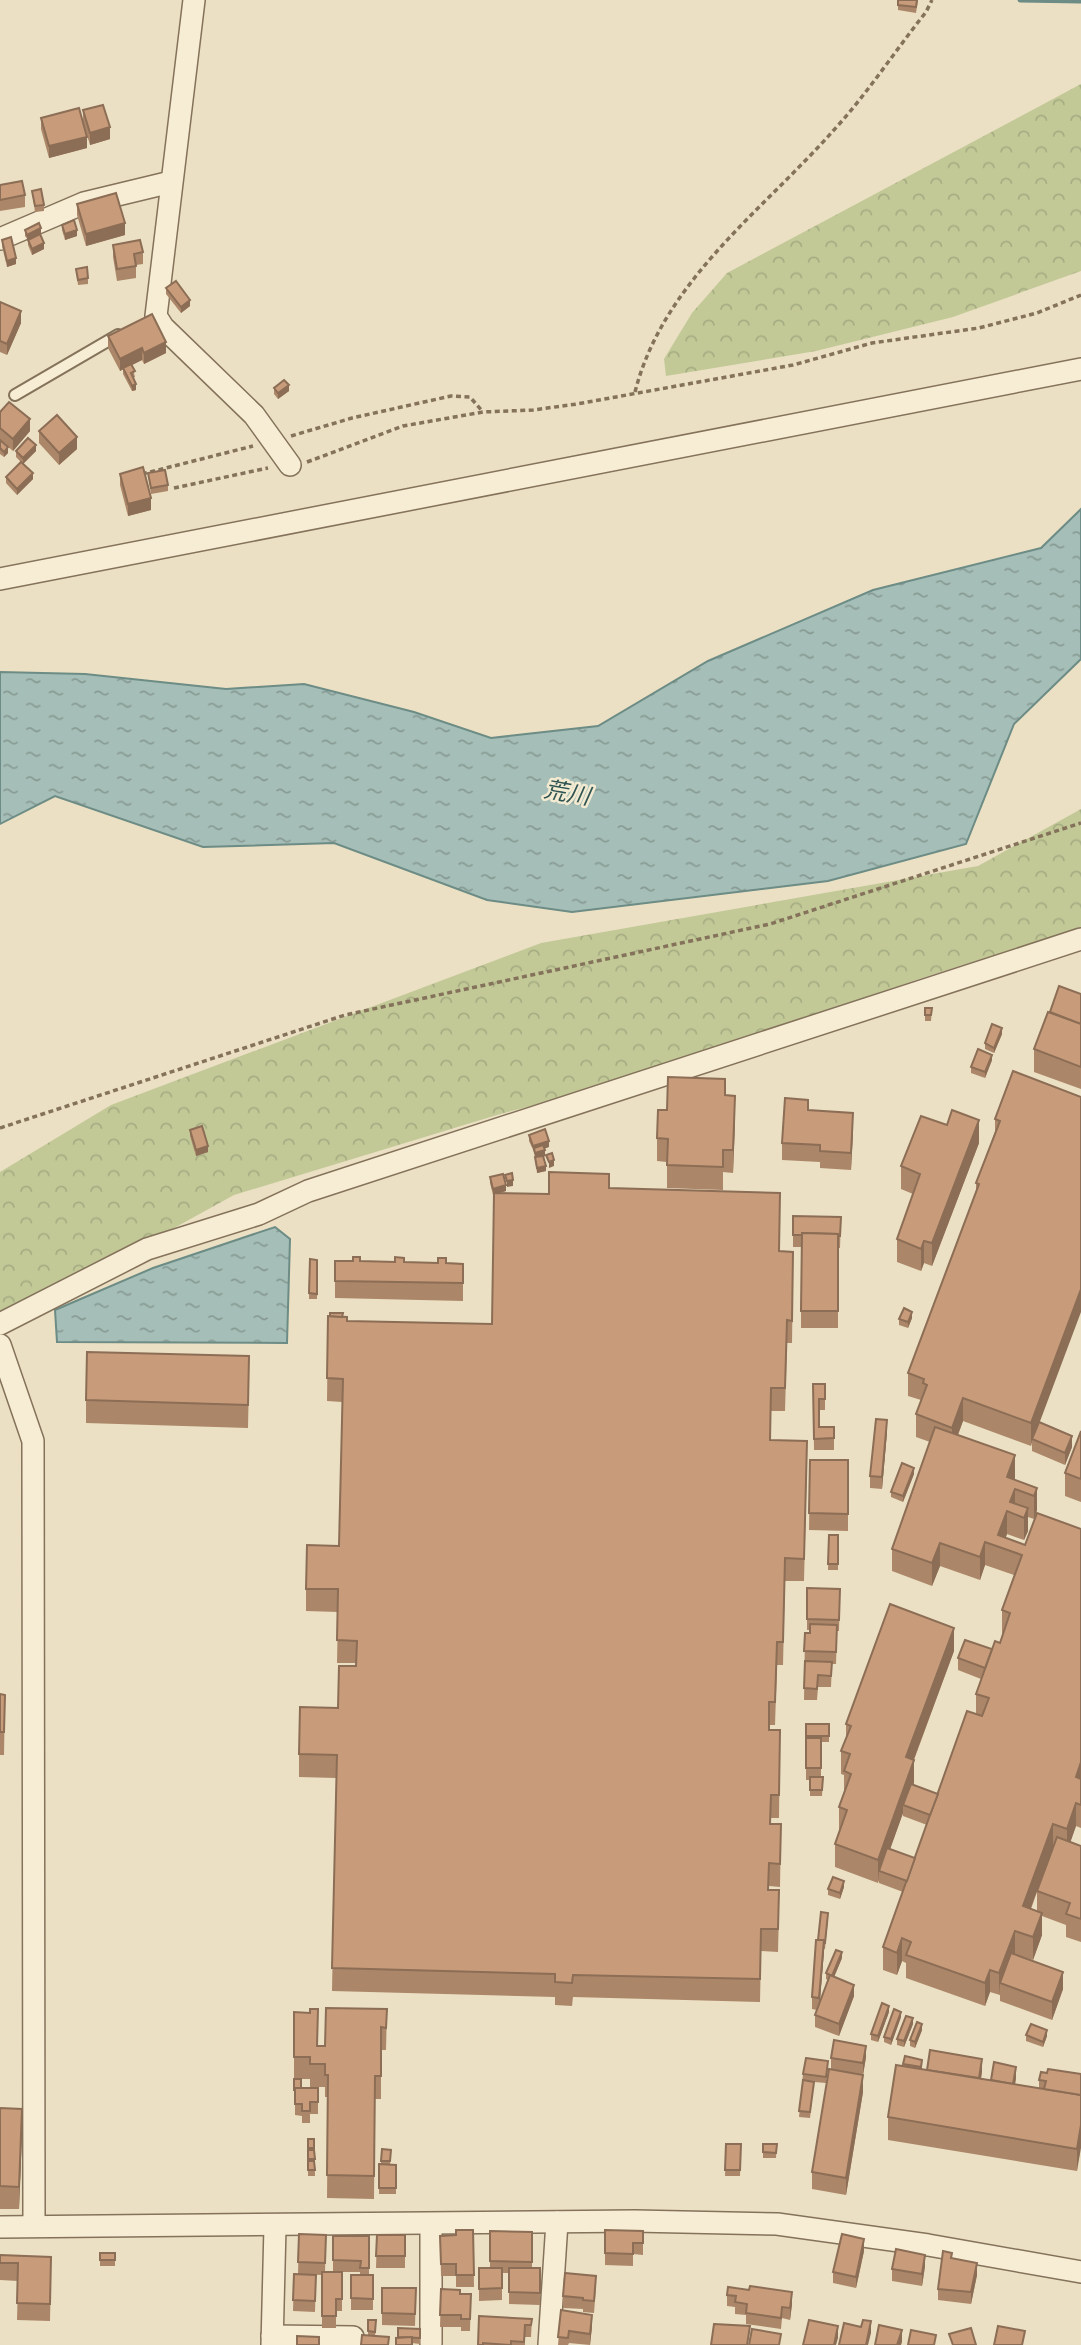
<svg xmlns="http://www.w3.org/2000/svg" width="1081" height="2345" viewBox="0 0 1081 2345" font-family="'Times New Roman','Noto Sans JP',serif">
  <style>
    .forest { fill: url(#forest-crowns) }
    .water { fill: url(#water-ripples); stroke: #6c8c85; stroke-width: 2 }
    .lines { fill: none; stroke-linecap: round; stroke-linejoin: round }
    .stream { stroke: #6c8c85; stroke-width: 5 }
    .service-casing { stroke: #84725b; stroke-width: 14 }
    .minor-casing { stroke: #84725b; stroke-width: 24 }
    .path { stroke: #84725b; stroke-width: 3.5; stroke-dasharray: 5 3.5; stroke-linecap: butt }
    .service { stroke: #f7edd5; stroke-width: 10 }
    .minor { stroke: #f7edd5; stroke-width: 21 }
    .wall { fill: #ac8669; fill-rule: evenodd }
    .shaded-wall { fill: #8c6d55 }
    .building { fill: #c89c7a; stroke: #8c6d55; stroke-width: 2 }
    .labels { text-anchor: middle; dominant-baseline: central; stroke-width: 5; stroke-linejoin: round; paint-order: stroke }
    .water-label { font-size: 23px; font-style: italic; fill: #2e5452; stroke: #f3ead2 }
  </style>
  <defs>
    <pattern id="forest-crowns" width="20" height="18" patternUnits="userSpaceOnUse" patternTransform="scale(1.75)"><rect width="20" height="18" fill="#c2c997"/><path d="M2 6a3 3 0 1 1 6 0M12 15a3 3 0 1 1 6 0" fill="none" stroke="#a7ad82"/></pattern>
    <pattern id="water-ripples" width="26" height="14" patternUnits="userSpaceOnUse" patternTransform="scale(1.75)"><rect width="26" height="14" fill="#a5beb7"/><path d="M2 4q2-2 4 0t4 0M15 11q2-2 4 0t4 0" fill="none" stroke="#879b94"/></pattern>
  </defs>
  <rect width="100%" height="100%" fill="#ebe0c3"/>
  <g class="forest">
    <polygon points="1081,84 1081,271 953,317 816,351 666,376 664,359 692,313 727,273"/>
    <polygon points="1081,809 1081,928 916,980 667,1070 497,1115 234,1195 20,1313 0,1313 0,1172 111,1105 541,943 978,866"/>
  </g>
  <g class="water">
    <polygon points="1081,509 1081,659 1014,724 966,844 828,881 572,912 487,900 334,843 203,847 55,796 0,824 0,672 85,674 226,689 304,684 414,712 491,738 598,726 708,661 873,590 1041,548"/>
    <polygon points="275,1227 290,1239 287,1343 57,1342 55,1310 153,1268"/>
  </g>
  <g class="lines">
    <polyline class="stream" points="1020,0 1081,1"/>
    <g class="service-casing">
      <polyline id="service" points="15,395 118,335"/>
    </g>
    <g class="minor-casing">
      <g id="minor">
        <polyline points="194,0 156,316 163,327 254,415 290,465"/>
        <polyline points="0,239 84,203 171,182"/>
        <polyline points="0,579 1081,369"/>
        <polyline points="0,1324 147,1249 259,1214 308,1191 1081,939"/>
        <polyline points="0,1345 33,1441 34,2226"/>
        <polyline points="431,2224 431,2343"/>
        <polyline points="0,2227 635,2221 777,2224 928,2245 1081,2272"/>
        <polyline points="272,2336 353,2337"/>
        <polyline points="272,2345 275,2227"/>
        <polyline points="549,2345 557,2222"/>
      </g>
    </g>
    <g class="path">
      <path d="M 635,392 C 663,282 761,212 833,131 C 867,94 895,51 926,12 L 932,0"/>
      <polyline points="291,436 352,418 451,396 470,397 483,412"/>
      <polyline points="307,462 403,426 483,412 533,410 577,404 793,365 872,343 979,328 1037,313 1081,295"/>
      <polyline points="142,474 253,446"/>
      <polyline points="174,488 268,468"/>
      <polyline points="0,1128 345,1015 770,924 1081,823"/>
    </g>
    <use href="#service" class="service"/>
    <use href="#minor" class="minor"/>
  </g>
  <g class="wall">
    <polygon points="918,0 916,13 898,10 898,5"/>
    <polygon points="83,110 110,139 90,145 83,122"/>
    <polygon points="41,118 87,148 49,158 41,129"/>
    <polygon points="0,185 25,195 25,207 0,211"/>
    <polygon points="32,191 44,205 44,211 35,212"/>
    <polygon points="77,204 125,235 86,246 77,215"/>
    <polygon points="62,225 77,236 65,240 62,230"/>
    <polygon points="25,230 41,234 40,234 44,249 32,255 28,245 28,240 25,236"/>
    <polygon points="2,240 16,264 7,267 2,246"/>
    <polygon points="113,245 143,252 143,264 136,265 136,278 117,281 113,257"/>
    <polygon points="76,269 88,278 88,284 78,285"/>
    <polygon points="166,288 190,306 181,313 166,294"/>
    <polygon points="0,302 21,323 7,355 0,352"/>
    <polygon points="108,336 166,353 144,364 142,360 132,365 135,377 133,378 136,390 132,391 123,374 123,369 120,371 108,348"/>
    <polygon points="274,388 289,391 278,399 274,394"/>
    <polygon points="0,412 30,431 13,451 0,440"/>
    <polygon points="39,431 77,449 59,465 39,443"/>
    <polygon points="0,440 8,453 4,457 0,454"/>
    <polygon points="16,451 36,451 23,464 33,479 17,495 6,483 6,477 21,462 16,457"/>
    <polygon points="148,473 168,485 168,491 151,494"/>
    <polygon points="120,474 151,510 128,516 120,485"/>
    <polygon points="1081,994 1081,1089 1034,1072 1034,1049 1050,1012"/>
    <polygon points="925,1008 932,1008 931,1021 925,1021"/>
    <polygon points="1002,1034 994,1053 985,1049 985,1043"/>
    <polygon points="992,1060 985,1078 971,1073 971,1067"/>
    <path d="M 1013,1071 L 1039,1422 L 1072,1447 L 1065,1465 L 1032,1451 L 1032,1442 L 1031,1446 L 963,1421 L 958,1435 L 1015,1478 L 1014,1480 L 1037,1488 L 1037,1510 L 1034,1519 L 1028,1517 L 1028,1531 L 1024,1540 L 1007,1534 L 1005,1538 L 1025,1545 L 1081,1529 L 1081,1828 L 1076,1826 L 1070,1842 L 1081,1846 L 1081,1942 L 1066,1937 L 1066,1925 L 1042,1916 L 1042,1935 L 1033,1960 L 1014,1954 L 1063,1989 L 1052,2020 L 1000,2001 L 1000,1995 L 990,1992 L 985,2006 L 906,1978 L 906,1963 L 902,1961 L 897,1975 L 883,1970 L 883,1947 L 903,1892 L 879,1883 L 879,1880 L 878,1883 L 835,1867 L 835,1844 L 840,1830 L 839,1829 L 839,1807 L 844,1792 L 844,1775 L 841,1774 L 841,1751 L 846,1739 L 846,1724 L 954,1651 L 914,1760 L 913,1785 L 938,1794 L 976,1714 L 976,1694 L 981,1679 L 958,1670 L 958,1658 L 992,1649 L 1000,1643 L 1003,1634 L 1002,1633 L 1002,1610 L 1014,1575 L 985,1565 L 980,1580 L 940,1566 L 932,1586 L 892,1571 L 892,1549 L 930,1442 L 916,1437 L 916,1414 L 921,1400 L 908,1396 L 908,1373 L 976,1191 L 976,1183 L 995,1132 L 995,1119 ZM 903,1813 L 903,1816 L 927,1825 L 915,1858 L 890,1849 ZM 1053,1847 L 1037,1891 L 1037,1911 L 1031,1909 Z"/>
    <polygon points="725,1095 735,1119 733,1173 723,1172 723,1190 667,1188 667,1162 657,1161 657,1138 667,1110"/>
    <polygon points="808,1110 853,1130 851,1170 820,1168 820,1162 782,1160 782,1143"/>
    <polygon points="190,1130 208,1152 196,1156 190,1136"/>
    <polygon points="529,1135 549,1147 544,1148 545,1156 544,1157 546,1171 537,1173 534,1152 529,1141"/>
    <polygon points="979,1143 932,1266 924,1263 921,1271 897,1262 897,1239 913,1194 901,1189 901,1166"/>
    <polygon points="490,1177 506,1191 499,1193 549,1194 609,1188 780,1251 793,1274 792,1343 787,1343 785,1411 771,1411 771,1440 807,1464 804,1581 785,1581 783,1665 777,1665 775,1725 769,1725 769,1730 780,1730 779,1818 771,1818 770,1824 781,1824 780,1887 769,1886 769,1890 779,1913 778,1952 761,1951 760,2002 573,1997 572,2006 555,2005 555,1997 332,1991 336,1778 299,1777 299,1754 338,1708 356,1666 356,1663 337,1663 338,1612 306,1611 306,1589 339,1546 342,1402 327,1401 328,1316 342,1317 347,1321 492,1324 494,1194 493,1195 490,1183"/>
    <polygon points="793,1216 841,1217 840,1248 838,1248 838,1328 801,1328 801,1247 793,1247"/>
    <polygon points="310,1259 317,1260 317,1299 309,1299"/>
    <polygon points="335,1261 463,1264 463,1301 335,1298"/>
    <polygon points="912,1318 908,1328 899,1325 899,1319"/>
    <polygon points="249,1379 248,1428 86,1423 86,1400"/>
    <polygon points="813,1384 825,1384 825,1410 819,1410 819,1427 834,1427 834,1450 814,1450"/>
    <polygon points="1081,1431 1081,1502 1065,1496 1065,1473"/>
    <polygon points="887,1432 882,1489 870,1488 870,1476"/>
    <polygon points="810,1460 848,1460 848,1531 809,1530"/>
    <polygon points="914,1474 903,1502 891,1497 891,1492"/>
    <polygon points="829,1535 838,1535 838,1570 828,1570"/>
    <polygon points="807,1588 840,1589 839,1631 837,1631 836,1664 832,1664 831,1687 818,1687 817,1700 804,1700 805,1633 810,1633 810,1630 807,1630"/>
    <polygon points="0,1694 5,1695 4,1755 0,1755"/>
    <polygon points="806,1724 829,1724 829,1742 821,1742 821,1777 823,1777 822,1796 810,1796 810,1780 806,1780"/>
    <polygon points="844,1887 840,1899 828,1895 828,1889"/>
    <polygon points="828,1919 825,1949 824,1949 820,2002 828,1980 826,1979 826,1973 842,1958 834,1977 854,1996 839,2036 815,2027 815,2015 817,2010 812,2009 812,1997 818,1940"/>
    <polygon points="387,2009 386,2050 381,2050 381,2099 375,2099 374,2199 327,2198 328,2097 325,2097 325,2087 310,2087 310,2079 301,2079 301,2088 318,2088 318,2114 310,2114 310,2123 302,2123 302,2116 295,2115 295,2096 294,2096 294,2012 317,2046 325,2046"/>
    <polygon points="889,2012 878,2042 871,2040 871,2034"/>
    <polygon points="901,2017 891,2045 884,2042 884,2037"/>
    <polygon points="913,2024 904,2047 897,2045 897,2039"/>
    <polygon points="922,2030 915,2048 910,2046 910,2040"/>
    <polygon points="1026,2035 1047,2036 1043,2047 1026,2041"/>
    <polygon points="905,2056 922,2060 922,2069 982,2071 981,2079 991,2080 1016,2078 1015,2084 1039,2088 1039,2080 1047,2073 1081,2074 1077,2171 888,2140 888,2117 903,2066"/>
    <polygon points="866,2057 863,2075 863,2092 846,2195 812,2189 812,2172 831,2069 831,2058"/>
    <polygon points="828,2067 826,2083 814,2082 810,2118 799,2117 803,2074"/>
    <polygon points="0,2108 22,2132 19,2209 0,2209"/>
    <polygon points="308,2139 314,2139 315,2176 308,2176"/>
    <polygon points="726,2144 741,2144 740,2176 725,2176"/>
    <polygon points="763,2144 777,2144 776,2158 763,2158"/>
    <polygon points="391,2150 390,2165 396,2165 396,2194 379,2194 379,2164 381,2164 381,2161"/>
    <polygon points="473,2230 474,2287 456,2287 456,2276 441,2276 440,2236 456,2235"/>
    <polygon points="605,2230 643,2231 643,2255 633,2254 633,2266 605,2265"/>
    <polygon points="490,2231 532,2232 532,2268 540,2268 540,2305 509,2304 509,2273 502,2273 502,2300 479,2301 479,2268 490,2268"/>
    <polygon points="299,2234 326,2235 325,2272 342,2272 342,2311 336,2311 336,2328 322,2328 322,2275 298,2274"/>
    <polygon points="377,2235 405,2235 405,2268 376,2268"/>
    <polygon points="333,2236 369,2236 369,2275 373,2275 373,2310 351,2310 351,2275 360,2275 360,2272 333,2272"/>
    <polygon points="864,2251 856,2288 833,2283 833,2272"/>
    <rect x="100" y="2253" width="15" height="13"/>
    <polygon points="0,2255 51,2274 50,2321 17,2320 18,2281 0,2280"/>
    <polygon points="952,2258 977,2275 971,2304 938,2300 938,2289"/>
    <polygon points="925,2266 922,2286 892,2281 892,2269"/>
    <polygon points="294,2274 316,2275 315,2312 293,2311"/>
    <polygon points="596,2287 594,2313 583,2312 583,2309 563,2308 563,2296"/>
    <polygon points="382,2288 416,2288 415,2326 382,2325"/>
    <polygon points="441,2289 460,2294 471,2294 470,2331 461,2331 461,2327 440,2327"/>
    <polygon points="727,2295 792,2304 790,2320 782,2318 781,2329 746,2324 746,2315 735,2314 735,2307 727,2306"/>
    <polygon points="561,2310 592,2326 590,2345 569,2343 568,2345 558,2345"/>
    <polygon points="532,2319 531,2337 525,2337 525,2345 478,2345"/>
    <polygon points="368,2320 376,2320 375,2336 389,2345 368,2335"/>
    <polygon points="420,2329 420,2344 412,2343 398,2338"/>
  </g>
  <g class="shaded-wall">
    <polygon points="110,127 110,139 90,145 90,133"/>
    <polygon points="87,137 87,148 49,158 49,146"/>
    <polygon points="125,223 125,235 86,246 86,234"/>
    <polygon points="41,228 41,234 27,240 27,235"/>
    <polygon points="77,230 77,236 65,240 65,234"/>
    <polygon points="44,243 44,249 32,255 32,249"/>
    <polygon points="16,258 16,264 7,267 7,261"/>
    <polygon points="190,300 190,306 181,313 181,307"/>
    <polygon points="21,311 21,323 7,355 7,344"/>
    <polygon points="166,342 166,353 144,364 144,353"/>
    <polygon points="142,348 142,360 120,371 120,359"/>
    <polygon points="136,384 136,390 132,391 132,386"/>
    <polygon points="289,385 289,391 278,399 278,393"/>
    <polygon points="30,419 30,431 13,451 13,439"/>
    <polygon points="77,437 77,449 59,465 59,453"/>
    <polygon points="36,445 36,451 23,464 23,458"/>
    <polygon points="8,447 8,453 4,457 4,452"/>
    <polygon points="33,473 33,479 17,495 17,489"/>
    <polygon points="151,498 151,510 128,516 128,504"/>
    <polygon points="1002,1028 1002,1034 994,1053 994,1048"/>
    <polygon points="992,1055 992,1060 985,1078 985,1072"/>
    <polygon points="735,1096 735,1119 733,1173 733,1150"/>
    <polygon points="853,1113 853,1130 851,1170 851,1153"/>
    <polygon points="979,1120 979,1143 932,1266 932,1243"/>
    <polygon points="549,1141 549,1147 535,1152 534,1148 533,1152 533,1146"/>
    <polygon points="208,1146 208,1152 196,1156 196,1150"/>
    <polygon points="545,1150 545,1156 535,1159 535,1153"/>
    <polygon points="554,1160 554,1166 549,1168 549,1162"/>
    <polygon points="546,1166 546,1171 537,1173 537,1168"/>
    <polygon points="513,1180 513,1186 507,1187 507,1181"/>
    <polygon points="506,1185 506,1191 493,1195 493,1189"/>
    <polygon points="924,1241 924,1263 921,1271 921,1249"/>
    <polygon points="1081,1289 1081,1312 1033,1440 1032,1439 1031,1446 1031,1423"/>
    <polygon points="912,1312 912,1318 908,1328 908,1322"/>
    <polygon points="963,1398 963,1421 952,1450 952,1428"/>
    <polygon points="887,1420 887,1432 882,1489 882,1477"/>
    <polygon points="1072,1436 1072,1447 1065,1465 1065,1453"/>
    <polygon points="1015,1455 1015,1478 1007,1500 1007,1477"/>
    <polygon points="914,1468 914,1474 903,1502 903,1496"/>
    <polygon points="1037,1488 1037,1510 1034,1519 1034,1496"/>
    <polygon points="1015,1489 1015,1512 1010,1502"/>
    <polygon points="1028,1508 1028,1531 1024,1540 1024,1518"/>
    <polygon points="1007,1511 1007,1534 1002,1548 998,1535"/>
    <polygon points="985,1542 985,1565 980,1580 980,1557"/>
    <polygon points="940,1543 940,1566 932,1586 932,1563"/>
    <polygon points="954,1628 954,1651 906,1780 906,1757"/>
    <polygon points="914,1760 914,1783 906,1806 903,1805 903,1813 882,1872 879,1871 878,1883 878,1860"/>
    <polygon points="1081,1762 1081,1784 1076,1777"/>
    <polygon points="1076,1803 1076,1826 1067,1852 1067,1829"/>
    <polygon points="1053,1824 1053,1847 1023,1929 1023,1906"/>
    <polygon points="844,1881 844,1887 840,1899 840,1893"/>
    <polygon points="1042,1913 1042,1935 1033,1960 1033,1937"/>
    <polygon points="1015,1931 1015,1954 1004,1985 1000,1983 999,1996 999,1973"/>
    <polygon points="902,1938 902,1961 897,1975 897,1953"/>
    <polygon points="824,1940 824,1952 819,2010 819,1998"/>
    <polygon points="842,1952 842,1958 832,1982 832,1976"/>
    <polygon points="990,1970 990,1992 985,2006 985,1983"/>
    <polygon points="1063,1972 1063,1989 1052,2020 1052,2002"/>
    <polygon points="854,1985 854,1996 839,2036 839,2024"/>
    <polygon points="889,2006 889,2012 878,2042 878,2036"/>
    <polygon points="901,2012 901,2017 891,2045 891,2039"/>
    <polygon points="913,2018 913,2024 904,2047 904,2041"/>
    <polygon points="922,2024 922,2030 915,2048 915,2042"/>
    <polygon points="1047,2030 1047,2036 1043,2047 1043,2042"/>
    <polygon points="866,2046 866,2057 863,2075 863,2063"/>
    <polygon points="982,2059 982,2071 978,2098 978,2087"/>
    <polygon points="1016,2067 1016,2078 1013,2096 1013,2084"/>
    <polygon points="863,2075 863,2092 846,2195 846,2178"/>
    <polygon points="22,2109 22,2132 19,2209 19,2187"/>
    <polygon points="1081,2125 1081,2148 1077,2171 1077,2149"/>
    <polygon points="864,2239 864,2251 856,2288 856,2277"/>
    <polygon points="925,2255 925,2266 922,2286 922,2274"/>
    <polygon points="977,2263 977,2275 971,2304 971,2292"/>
    <polygon points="792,2292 792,2304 790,2320 790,2308"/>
    <polygon points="592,2315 592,2326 590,2345 590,2334"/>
    <polygon points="871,2321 871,2333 868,2345 866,2345"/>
    <polygon points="838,2326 838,2338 836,2345 834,2345"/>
    <polygon points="902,2330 902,2342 901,2345 897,2345"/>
  </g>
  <g class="building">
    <polygon points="898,0 917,0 916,7 898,5"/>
    <polygon points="103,105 110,127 90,133 83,110"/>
    <polygon points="79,108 87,137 49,146 41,118"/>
    <polygon points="22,181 25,195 0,200 0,185"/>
    <polygon points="41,189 44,205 35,206 32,191"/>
    <polygon points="116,193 125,223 86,234 77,204"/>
    <polygon points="74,220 77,230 65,234 62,225"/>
    <polygon points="39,223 41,228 27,235 25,230"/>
    <polygon points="40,234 44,243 32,249 28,240"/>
    <polygon points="11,237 16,258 7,261 2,240"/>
    <polygon points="140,240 143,252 134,254 136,266 117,269 113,245"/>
    <polygon points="87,267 88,278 78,280 76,269"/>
    <polygon points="176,281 190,300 181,307 166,288"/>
    <polygon points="0,302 21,311 7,344 0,341"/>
    <polygon points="152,314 166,342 144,353 142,348 120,359 108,336"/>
    <polygon points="131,364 135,371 131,373 136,384 132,386 123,368"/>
    <polygon points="284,380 289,385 278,393 274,388"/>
    <polygon points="9,402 30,419 13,439 0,428 0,412"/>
    <polygon points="57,415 77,437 59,453 39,431"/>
    <polygon points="28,438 36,445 23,458 16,451"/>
    <polygon points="0,440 8,447 4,452 0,448"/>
    <polygon points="21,462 33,473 17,489 6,477"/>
    <polygon points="143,467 151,498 128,504 120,474"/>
    <polygon points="165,470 168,485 151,488 148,473"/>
    <polygon points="1059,986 1081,994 1081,1024 1050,1012"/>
    <polygon points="925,1008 932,1008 931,1015 925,1015"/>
    <polygon points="1048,1012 1081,1024 1081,1067 1034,1049"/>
    <polygon points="992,1024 1002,1028 994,1048 985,1043"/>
    <polygon points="978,1049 992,1055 985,1072 971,1067"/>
    <polygon points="1013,1071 1081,1097 1081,1289 1031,1423 963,1398 952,1428 916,1414 927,1385 923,1383 924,1379 908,1373 979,1184 976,1183 1000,1121 995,1119"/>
    <polygon points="668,1077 725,1079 725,1095 735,1096 733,1150 723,1150 723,1167 667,1165 668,1139 657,1138 658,1110 667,1110"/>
    <polygon points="785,1098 808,1100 808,1110 853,1113 851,1153 820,1151 820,1145 782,1143"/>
    <polygon points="952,1110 979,1120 932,1243 924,1241 921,1249 897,1239 920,1174 901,1166 921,1116 947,1125"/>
    <polygon points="202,1126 208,1146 196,1150 190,1130"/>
    <polygon points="545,1129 549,1141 533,1146 529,1135"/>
    <polygon points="543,1145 545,1150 535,1153 534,1148"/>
    <polygon points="552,1153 554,1160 549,1162 546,1155"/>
    <polygon points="543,1156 546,1166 537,1168 535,1157"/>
    <polygon points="549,1172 609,1174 609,1188 780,1193 779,1251 793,1252 792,1321 787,1320 785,1388 771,1388 770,1440 807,1441 804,1559 785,1558 783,1642 777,1642 775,1702 769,1702 769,1730 780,1730 779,1795 771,1795 770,1824 781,1824 780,1864 769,1863 768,1890 779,1890 778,1929 761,1929 760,1979 573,1975 572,1983 555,1982 555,1974 332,1968 337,1755 299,1754 300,1707 338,1708 339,1666 356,1666 357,1641 337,1640 338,1589 306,1589 307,1545 339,1546 343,1379 327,1378 328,1316 347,1317 347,1321 492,1324 494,1193 549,1194"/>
    <polygon points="512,1173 513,1180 507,1181 505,1175"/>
    <polygon points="503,1174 506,1185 493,1189 490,1177"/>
    <polygon points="793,1216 841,1217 840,1236 838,1236 838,1234 802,1233 802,1235 793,1235"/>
    <polygon points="802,1233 838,1234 838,1311 801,1311"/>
    <polygon points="353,1257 360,1257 360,1261 395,1262 395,1257 404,1258 404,1262 438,1263 438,1258 446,1258 446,1263 463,1264 463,1283 335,1281 335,1261 353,1261"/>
    <polygon points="310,1259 317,1260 317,1294 309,1293"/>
    <polygon points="904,1308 912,1312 908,1322 899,1319"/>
    <polygon points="330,1313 343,1313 342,1317 330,1316"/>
    <polygon points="87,1352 249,1356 248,1405 86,1400"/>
    <polygon points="813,1384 825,1384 825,1399 819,1399 819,1427 834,1427 834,1438 814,1439"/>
    <polygon points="876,1419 887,1420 882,1477 870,1476"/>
    <polygon points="1039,1422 1072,1436 1065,1453 1032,1439"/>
    <polygon points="935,1427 1015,1455 1007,1477 1037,1488 1034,1496 1015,1489 1010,1502 1028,1508 1024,1518 1007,1511 998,1535 1025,1545 1037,1513 1081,1529 1081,1762 1076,1777 1081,1779 1081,1805 1076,1803 1067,1829 1053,1824 1023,1906 1042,1913 1033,1937 1015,1931 999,1973 990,1970 985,1983 906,1955 911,1942 902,1938 897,1953 883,1947 967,1711 982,1716 989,1698 976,1694 995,1641 1000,1643 1010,1613 1002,1610 1022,1555 985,1542 980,1557 940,1543 932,1563 892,1549"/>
    <polygon points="1081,1431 1081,1479 1065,1473"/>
    <polygon points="810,1460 848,1460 848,1514 809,1513"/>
    <polygon points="902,1463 914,1468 903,1496 891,1492"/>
    <polygon points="829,1535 838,1535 838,1564 828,1564"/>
    <polygon points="807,1588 840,1589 839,1620 807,1619"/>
    <polygon points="890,1604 954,1628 906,1757 914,1760 878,1860 835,1844 847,1810 839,1807 851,1774 844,1771 850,1754 841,1751 851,1726 846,1724"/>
    <polygon points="810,1624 837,1625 836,1652 804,1651 805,1633 810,1633"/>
    <polygon points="965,1640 992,1649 985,1668 958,1658"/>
    <polygon points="805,1661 832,1662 831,1676 818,1675 817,1689 804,1688"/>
    <polygon points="0,1694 5,1695 4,1732 0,1732"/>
    <rect x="806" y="1724" width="23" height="12"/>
    <rect x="806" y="1738" width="15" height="30"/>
    <polygon points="810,1777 823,1777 822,1790 810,1790"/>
    <polygon points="911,1784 938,1794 930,1815 903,1805"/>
    <polygon points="1057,1837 1081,1846 1081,1919 1066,1914 1070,1903 1037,1891"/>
    <polygon points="887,1848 915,1858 907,1881 879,1871"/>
    <polygon points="833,1877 844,1881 840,1893 828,1889"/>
    <polygon points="821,1912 828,1913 825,1943 823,1943 824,1940 818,1940"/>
    <polygon points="816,1940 824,1940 819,1998 812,1997"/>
    <polygon points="836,1950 842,1952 832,1976 826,1973"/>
    <polygon points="1011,1953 1063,1972 1052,2002 1000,1983"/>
    <polygon points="830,1975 854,1985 839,2024 815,2015"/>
    <polygon points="882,2003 889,2006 878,2036 871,2034"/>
    <polygon points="326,2008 387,2009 386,2028 381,2027 381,2076 375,2076 374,2176 327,2175 328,2075 325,2075 325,2064 310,2064 310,2057 294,2057 294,2012 310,2013 310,2009 318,2009 317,2046 325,2046"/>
    <polygon points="894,2009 901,2012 891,2039 884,2037"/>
    <polygon points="906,2016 913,2018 904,2041 897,2039"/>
    <polygon points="917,2022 922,2024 915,2042 910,2040"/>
    <polygon points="1031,2024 1047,2030 1043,2042 1026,2035"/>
    <polygon points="834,2040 866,2046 863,2063 831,2058"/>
    <polygon points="930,2050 982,2059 979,2078 927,2070"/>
    <polygon points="905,2056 922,2060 921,2067 903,2064"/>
    <polygon points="806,2058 828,2061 826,2077 803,2074"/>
    <polygon points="994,2062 1016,2067 1013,2084 991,2080"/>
    <polygon points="896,2065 1081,2095 1081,2125 1077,2149 888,2117"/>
    <polygon points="829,2069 863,2075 846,2178 812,2172"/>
    <polygon points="1048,2069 1081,2074 1081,2095 1044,2089 1046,2081 1039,2080 1041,2072 1047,2073"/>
    <polygon points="294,2079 301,2079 301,2088 295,2088 295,2090 294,2090"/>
    <polygon points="803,2080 814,2082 810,2112 799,2111"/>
    <polygon points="295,2088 318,2088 318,2102 310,2102 310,2111 302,2111 302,2104 295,2104"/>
    <polygon points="0,2108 22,2109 19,2187 0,2186"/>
    <rect x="308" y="2139" width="6" height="9"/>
    <polygon points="726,2144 741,2144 740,2170 725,2170"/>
    <polygon points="763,2144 777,2144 776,2153 763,2152"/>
    <polygon points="382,2149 391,2150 390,2161 381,2161"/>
    <polygon points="308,2150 314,2150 315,2159 308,2159"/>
    <polygon points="308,2161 314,2161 315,2170 308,2170"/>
    <polygon points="379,2164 396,2165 396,2188 379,2188"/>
    <polygon points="456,2230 473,2230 474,2275 456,2275 456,2264 441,2264 440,2236 456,2235"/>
    <polygon points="605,2230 643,2231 643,2243 633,2243 633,2254 605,2253"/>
    <polygon points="490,2231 532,2232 532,2262 490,2261"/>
    <polygon points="299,2234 326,2235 325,2263 298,2262"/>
    <polygon points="842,2234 864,2239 856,2277 833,2272"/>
    <polygon points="377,2235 405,2235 405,2256 376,2256"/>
    <polygon points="333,2236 369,2236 369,2268 360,2268 361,2261 333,2260"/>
    <polygon points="896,2249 925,2255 922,2274 892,2269"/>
    <polygon points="943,2251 952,2253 951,2258 977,2263 971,2292 938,2289"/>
    <rect x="100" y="2253" width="15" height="7"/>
    <polygon points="0,2255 51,2257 50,2304 17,2303 18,2263 0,2263"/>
    <polygon points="479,2268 502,2268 502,2288 479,2289"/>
    <polygon points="509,2268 540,2268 540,2293 509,2292"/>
    <polygon points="322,2272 342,2272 342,2299 336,2299 336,2316 322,2316"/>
    <polygon points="565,2273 596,2276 594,2301 583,2300 583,2298 563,2296"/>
    <polygon points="294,2274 316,2275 315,2301 293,2300"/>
    <polygon points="351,2275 373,2275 373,2299 351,2298"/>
    <polygon points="750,2286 792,2292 790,2308 782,2307 781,2318 746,2313 747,2304 735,2302 736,2296 727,2295 728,2287 749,2290"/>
    <polygon points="382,2288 416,2288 415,2314 382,2313"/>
    <polygon points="441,2289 460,2290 460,2294 471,2294 470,2319 461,2319 461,2315 440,2315"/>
    <polygon points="561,2310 592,2315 590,2334 569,2331 568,2338 558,2337"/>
    <polygon points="479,2316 532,2319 531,2325 525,2325 524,2342 511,2341 511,2345 483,2343 483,2345 478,2345"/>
    <polygon points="368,2320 376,2320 375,2332 368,2331"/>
    <polygon points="809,2320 838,2326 834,2345 803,2345"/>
    <polygon points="863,2320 871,2321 866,2345 839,2345 844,2323 861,2327"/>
    <polygon points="714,2324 750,2326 747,2345 711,2345"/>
    <polygon points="879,2325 902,2330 897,2345 875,2345"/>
    <polygon points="998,2326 1025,2331 1022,2345 994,2345"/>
    <polygon points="398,2328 420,2329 420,2338 398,2337"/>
    <polygon points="971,2328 976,2345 953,2345 949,2334"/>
    <polygon points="752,2329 781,2334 779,2345 749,2345"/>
    <polygon points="911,2330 936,2335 934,2345 908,2345"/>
    <polygon points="362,2335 389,2337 388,2345 361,2345"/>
    <polygon points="297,2336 319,2337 319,2345 297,2345"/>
    <polygon points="412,2337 412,2345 396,2345 396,2338"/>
  </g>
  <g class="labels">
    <g class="water-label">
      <text transform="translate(567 793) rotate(10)">荒川</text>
    </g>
  </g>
</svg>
